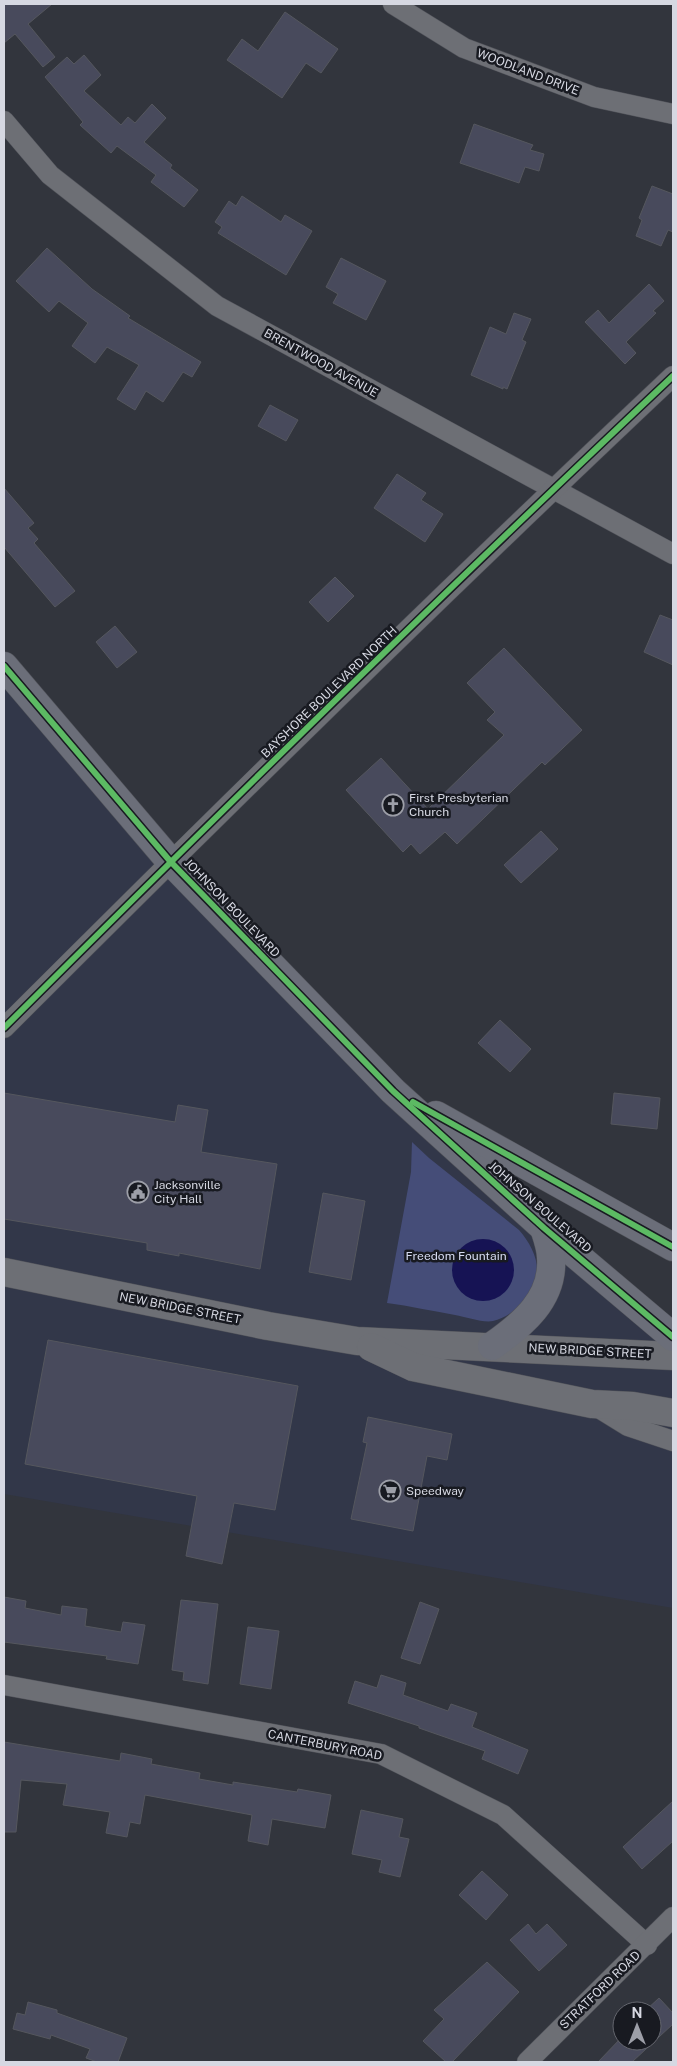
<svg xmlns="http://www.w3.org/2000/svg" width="677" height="2066" viewBox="0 0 677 2066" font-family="'Public Sans',sans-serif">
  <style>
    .built { fill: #323749 }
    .green { fill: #454d78 }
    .water { fill: #161354 }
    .building { fill: #484a5c; stroke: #55575e }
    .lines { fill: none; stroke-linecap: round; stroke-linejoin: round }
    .minor-casing { stroke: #505259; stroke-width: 21 }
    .secondary-casing { stroke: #505259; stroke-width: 29 }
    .primary-casing { stroke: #505259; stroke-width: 29 }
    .minor { stroke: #6d6f75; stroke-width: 20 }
    .secondary { stroke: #6d6f75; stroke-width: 28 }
    .primary { stroke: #6b6e79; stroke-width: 28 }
    .cycleway-casing { stroke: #181a21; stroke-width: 9 }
    .cycleway { stroke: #5cba63; stroke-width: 6 }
    .labels { text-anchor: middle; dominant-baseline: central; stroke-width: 5; stroke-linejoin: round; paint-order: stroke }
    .street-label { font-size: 12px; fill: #d6d8e2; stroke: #181a21 }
    .poi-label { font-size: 12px; fill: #d6d8e2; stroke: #181a21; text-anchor: start }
    .park-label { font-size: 12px; fill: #d6dbf1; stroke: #181a21 }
  </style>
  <rect width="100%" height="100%" fill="#32353d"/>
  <polygon class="built" points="4,665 353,1049 673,1337 673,1608 4,1494"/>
  <path class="green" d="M 412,1142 L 429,1158 L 519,1230 C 532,1245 543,1266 534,1287 C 527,1302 510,1317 493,1321 C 483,1323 466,1317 455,1315 C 432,1311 410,1306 387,1303 L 411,1172 Z"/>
  <circle class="water" cx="483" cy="1270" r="31"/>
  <g class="building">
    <polygon points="4,4 52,4 28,24 55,57 43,67 15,34 4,43"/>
    <polygon points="285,12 338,49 321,73 306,63 282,98 227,60 242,39 258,51"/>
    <polygon points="84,55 101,75 84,91 121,125 128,117 135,123 152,104 166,118 144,142 172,165 170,168 198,190 184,207 151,182 156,175 117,146 111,153 80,125 83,122 45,77 67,57 74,64"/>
    <polygon points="474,124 533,145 530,150 544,154 539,171 525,167 519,183 460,163"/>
    <polygon points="652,186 673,194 673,232 668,230 661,246 636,236 642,220 639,218"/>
    <polygon points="242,196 281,222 285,215 312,231 286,275 218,233 222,227 215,222 229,201 236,206"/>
    <polygon points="47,248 92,289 130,316 128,318 201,362 192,377 183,372 163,402 146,391 135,410 117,399 139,365 107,347 95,363 72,346 88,323 59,301 49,312 16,281"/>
    <polygon points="341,258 386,281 366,320 333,303 338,294 326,287"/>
    <polygon points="649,284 664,301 653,311 656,313 626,342 636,353 625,364 585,322 598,310 609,323"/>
    <polygon points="514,313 531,319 522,340 526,342 507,389 503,387 503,389 471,375 490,327 506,334"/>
    <polygon points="270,405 298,420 286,441 258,426"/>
    <polygon points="397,474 426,493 421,500 443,514 425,542 374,508"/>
    <polygon points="4,488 34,523 28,528 38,539 34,543 75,591 55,607 4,547"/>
    <polygon points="335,577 354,596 328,622 309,602"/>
    <polygon points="660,615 673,620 673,665 644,652"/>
    <polygon points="115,626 137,652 117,668 96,642"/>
    <polygon points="504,648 582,730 545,765 542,762 457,844 445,832 420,854 411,844 403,852 346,790 381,758 428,809 504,735 487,720 495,712 467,683"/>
    <polygon points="541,831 558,849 521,883 504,865"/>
    <polygon points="500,1020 531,1049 510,1072 478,1043"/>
    <polygon points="4,1093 175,1122 178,1105 208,1110 201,1152 277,1164 260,1269 179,1253 179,1256 147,1250 147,1243 4,1219"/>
    <polygon points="614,1093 660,1098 657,1129 611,1124"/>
    <polygon points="323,1193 365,1201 351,1280 309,1272"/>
    <polygon points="48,1340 298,1386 275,1510 234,1503 222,1564 186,1556 197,1496 25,1464"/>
    <polygon points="368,1417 452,1434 447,1460 427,1456 413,1531 351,1519 367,1443 363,1442"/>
    <polygon points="4,1597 26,1601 25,1608 61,1615 62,1606 87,1609 85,1626 121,1632 123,1622 145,1625 138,1664 106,1659 107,1656 4,1642"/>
    <polygon points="181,1600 218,1604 208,1684 183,1680 184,1672 172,1670"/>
    <polygon points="420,1602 439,1609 420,1664 401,1658"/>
    <polygon points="248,1627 279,1631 271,1689 240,1684"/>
    <polygon points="381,1675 406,1683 403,1695 448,1711 451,1704 477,1713 472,1727 528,1750 518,1774 482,1759 485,1751 419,1728 419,1726 348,1703 355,1681 377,1688"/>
    <polygon points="4,1742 120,1761 121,1753 152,1759 151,1764 200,1773 199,1779 233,1785 233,1782 297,1792 298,1789 331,1795 325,1828 272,1819 268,1845 248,1841 252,1815 145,1795 140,1824 130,1822 127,1837 106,1833 110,1812 63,1805 67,1784 21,1780 16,1832 4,1832"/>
    <polygon points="673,1801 673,1841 642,1869 623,1847"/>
    <polygon points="361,1810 403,1819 399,1837 409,1839 400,1877 379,1872 382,1860 352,1854"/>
    <polygon points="482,1871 508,1895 486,1920 459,1895"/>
    <polygon points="528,1924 536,1934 547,1924 567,1945 539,1971 510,1940"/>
    <polygon points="487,1962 519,1992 452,2062 446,2062 423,2041 444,2019 434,2010"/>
    <polygon points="659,1998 673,2013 673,2024 632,2062 598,2062 622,2037 622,2041 652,2041 652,2011 645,2011"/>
    <polygon points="28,2002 57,2010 57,2013 127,2038 118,2062 97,2062 86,2058 90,2049 51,2035 50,2039 13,2029 17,2013 25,2015"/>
  </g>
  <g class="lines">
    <g class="minor-casing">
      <g id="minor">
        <polyline points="393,4 464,48 594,97 673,114"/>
        <polyline points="4,121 50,175 217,306 673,554"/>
        <path d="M 4,1028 C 224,808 446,590 673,376"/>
        <polyline points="594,1405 628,1426 673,1441"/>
        <polyline points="4,1685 381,1754 503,1815 647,1945"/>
        <polyline points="527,2062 673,1917"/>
      </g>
    </g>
    <g class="secondary-casing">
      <g id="secondary">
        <polyline points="4,1272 268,1326 357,1341 673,1356"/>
        <polyline points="371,1347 413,1367 592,1404 633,1406 673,1413"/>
      </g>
    </g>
    <g class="primary-casing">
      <g id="primary">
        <polyline points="4,666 170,861 393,1091 544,1228 673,1337"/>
        <polyline points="436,1115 673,1247"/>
        <path d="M 492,1346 C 522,1325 554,1299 551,1258 C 551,1248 547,1237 544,1228"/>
      </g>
    </g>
    <use href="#minor" class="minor"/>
    <use href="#secondary" class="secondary"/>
    <use href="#primary" class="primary"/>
    <g class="cycleway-casing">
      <g id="cycleway">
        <polyline points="4,666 170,861 393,1091 544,1228 673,1337"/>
        <path d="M 4,1028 C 224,808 446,590 673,376"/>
        <polyline points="413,1102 673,1247"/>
      </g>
    </g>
    <use href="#cycleway" class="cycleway"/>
  </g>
  <defs>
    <g id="church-ring" transform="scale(1.125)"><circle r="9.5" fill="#181a21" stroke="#9d9fa8" stroke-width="1.5"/><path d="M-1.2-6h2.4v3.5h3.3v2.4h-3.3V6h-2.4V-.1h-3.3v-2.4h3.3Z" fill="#9d9fa8"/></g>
    <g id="civic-ring" transform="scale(1.125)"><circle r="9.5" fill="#181a21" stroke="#9d9fa8" stroke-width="1.5"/><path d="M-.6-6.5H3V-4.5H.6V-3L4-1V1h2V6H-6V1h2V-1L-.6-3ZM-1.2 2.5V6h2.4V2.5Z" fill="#9d9fa8"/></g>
    <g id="supermarket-ring" transform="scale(1.125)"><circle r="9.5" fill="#181a21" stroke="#9d9fa8" stroke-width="1.5"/><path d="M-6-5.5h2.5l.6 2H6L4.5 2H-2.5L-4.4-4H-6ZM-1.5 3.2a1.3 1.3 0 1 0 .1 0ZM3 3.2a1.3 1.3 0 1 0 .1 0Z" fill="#9d9fa8"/></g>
  </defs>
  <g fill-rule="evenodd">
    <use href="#church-ring" x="393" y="805"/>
    <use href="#civic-ring" x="138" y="1192"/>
    <use href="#supermarket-ring" x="390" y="1491"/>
  </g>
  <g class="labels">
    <g class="street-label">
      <text transform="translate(528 72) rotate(21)">WOODLAND DRIVE</text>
      <text transform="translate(321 363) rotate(29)">BRENTWOOD AVENUE</text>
      <text transform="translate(329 692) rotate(-44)">BAYSHORE BOULEVARD NORTH</text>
      <text transform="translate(232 908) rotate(46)">JOHNSON BOULEVARD</text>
      <text transform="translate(540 1207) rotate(41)">JOHNSON BOULEVARD</text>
      <text transform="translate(180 1308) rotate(11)">NEW BRIDGE STREET</text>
      <text transform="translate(590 1351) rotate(3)">NEW BRIDGE STREET</text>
      <text transform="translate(325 1745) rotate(11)">CANTERBURY ROAD</text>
      <text transform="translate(600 1990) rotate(-44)">STRATFORD ROAD</text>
    </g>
    <g class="poi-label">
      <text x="409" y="798">First Presbyterian<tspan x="409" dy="14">Church</tspan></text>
      <text x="154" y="1185">Jacksonville<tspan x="154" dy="14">City Hall</tspan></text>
      <text x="406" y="1491">Speedway</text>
    </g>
    <g class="park-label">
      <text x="456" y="1256">Freedom Fountain</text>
    </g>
  </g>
  <rect width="677" height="2066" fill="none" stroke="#d6d8e2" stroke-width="10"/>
  <g transform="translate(637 2026)"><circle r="24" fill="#181a21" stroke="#64666e"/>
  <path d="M0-4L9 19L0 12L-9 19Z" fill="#9d9fa8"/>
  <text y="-8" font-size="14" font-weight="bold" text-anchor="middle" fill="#d6d8e2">N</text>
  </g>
</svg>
